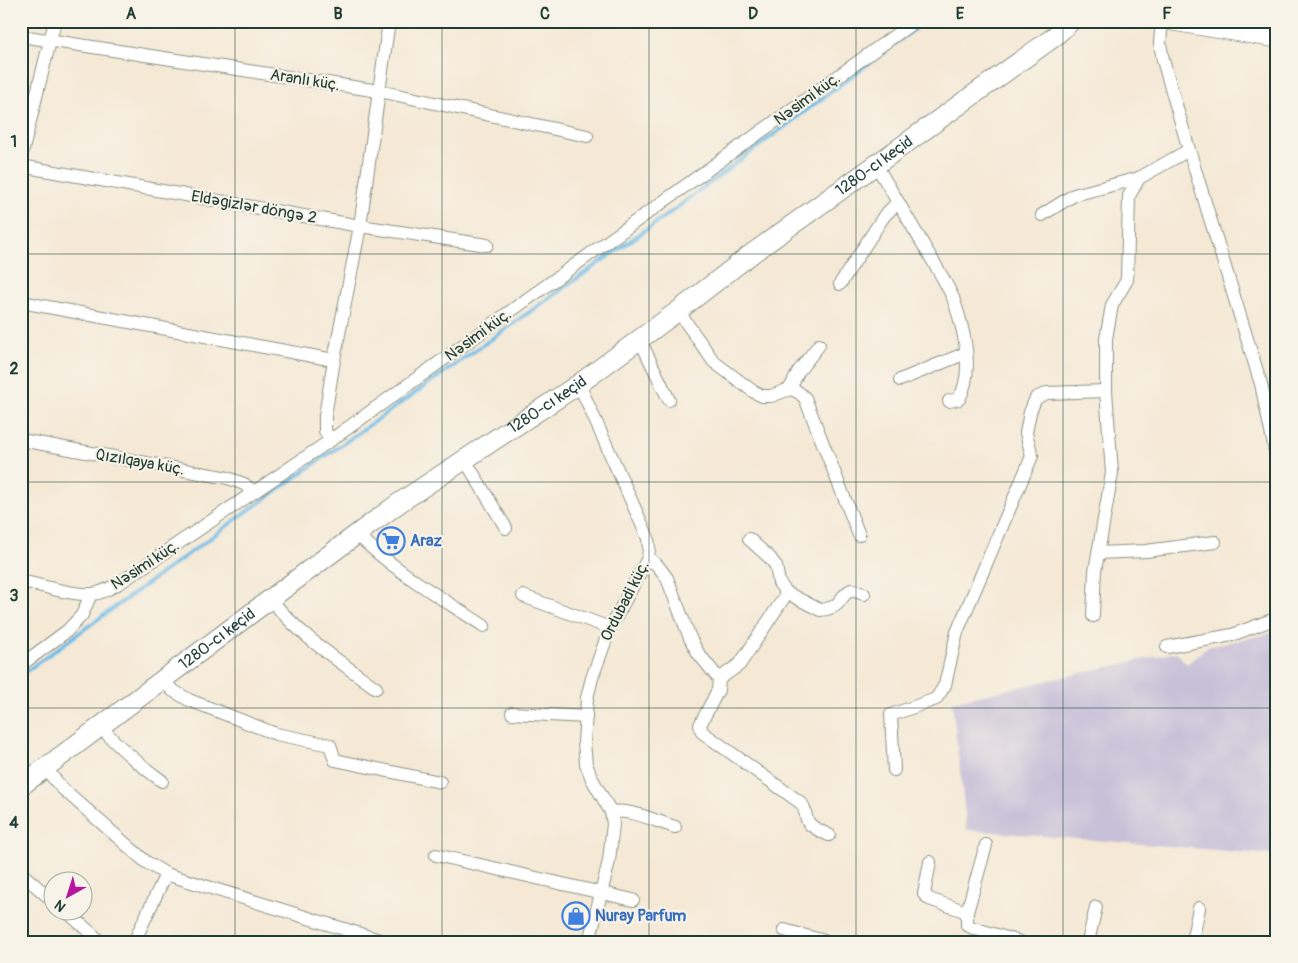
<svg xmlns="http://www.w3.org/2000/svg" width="1298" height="963" viewBox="0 0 1298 963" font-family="Pangolin,sans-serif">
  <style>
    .industrial { fill: #c8c0d8 }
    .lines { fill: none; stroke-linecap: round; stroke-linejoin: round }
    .stream { stroke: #6dbce8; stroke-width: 4 }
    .street-casing { stroke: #8a9385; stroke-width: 14 }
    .secondary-casing { stroke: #8a9385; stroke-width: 21 }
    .street { stroke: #fff; stroke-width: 12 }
    .secondary { stroke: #fff; stroke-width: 19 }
    .grid { fill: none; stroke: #1f3d34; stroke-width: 1; stroke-opacity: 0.55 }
    .labels { text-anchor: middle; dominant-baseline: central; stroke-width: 4.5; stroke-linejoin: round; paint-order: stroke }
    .street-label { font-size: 16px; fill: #1f3d34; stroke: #f7f3e8 }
    .shop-label { font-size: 16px; font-weight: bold; fill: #366cbe; stroke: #f7f3e8; text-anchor: start }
    .neatline { fill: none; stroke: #1f3d34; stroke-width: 2 }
    .grid-label { font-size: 16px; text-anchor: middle; font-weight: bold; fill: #1f3d34 }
  </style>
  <rect width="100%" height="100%" fill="#f7f3e8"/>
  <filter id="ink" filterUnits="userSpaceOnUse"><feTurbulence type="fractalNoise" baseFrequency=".02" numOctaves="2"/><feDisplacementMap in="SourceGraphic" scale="10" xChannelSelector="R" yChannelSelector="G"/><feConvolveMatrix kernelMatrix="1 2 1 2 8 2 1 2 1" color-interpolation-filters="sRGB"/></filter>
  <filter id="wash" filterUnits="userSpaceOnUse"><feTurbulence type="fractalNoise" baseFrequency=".0096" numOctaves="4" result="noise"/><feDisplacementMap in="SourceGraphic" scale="20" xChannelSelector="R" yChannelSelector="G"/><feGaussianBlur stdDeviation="1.12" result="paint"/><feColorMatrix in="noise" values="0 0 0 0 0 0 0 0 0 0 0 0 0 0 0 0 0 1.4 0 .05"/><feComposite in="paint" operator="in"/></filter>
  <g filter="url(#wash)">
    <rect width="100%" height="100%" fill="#f5e9d6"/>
    <polygon class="industrial" points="1277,632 1277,855 967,830 952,702 1176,652 1187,664 1207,647"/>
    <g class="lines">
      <polyline class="stream" points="21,675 245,513 667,215 925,21"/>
    </g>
  </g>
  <g filter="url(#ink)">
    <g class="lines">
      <g class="street-casing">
        <g id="street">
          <polyline points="1162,21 1160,43 1163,60 1189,150 1261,384 1277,460"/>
          <polyline points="21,36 379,91 587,136"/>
          <polyline points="1270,37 1272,21"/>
          <polyline points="21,157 55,21"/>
          <path d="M 876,165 C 893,194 910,222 927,251 C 936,266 946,282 953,298 C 963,326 975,371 959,399 L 949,401"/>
          <polyline points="21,166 360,226 487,245"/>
          <polyline points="1042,215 1074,195 1139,178"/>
          <polyline points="840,284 884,216 898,202"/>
          <polyline points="21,302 334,360"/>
          <polyline points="678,311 714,362 754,392 762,396 771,396 790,389 798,392 805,398 859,535"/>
          <polyline points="640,340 669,400"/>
          <polyline points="900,380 966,353"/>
          <polyline points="579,384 648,538 649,549 648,558 610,628 592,678 587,698 584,743 586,764 592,779 611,812 613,824 609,861 589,942"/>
          <polyline points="790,389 798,372 819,345"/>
          <polyline points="21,440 228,478 244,484 254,492"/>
          <polyline points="331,440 325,431 325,416 334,360 360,226 389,21"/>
          <polyline points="465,460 506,528"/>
          <path d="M 357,534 C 394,571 440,597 484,626"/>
          <path d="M 749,539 L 770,558 L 776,566 L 779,583 L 787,593 L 820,610 C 845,607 837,597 851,590 L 864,594"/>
          <polyline points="1098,553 1146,551 1215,542"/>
          <path d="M 648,558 L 658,566 L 667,578 L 690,638 L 698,653 L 719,679 L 718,690 L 700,725 L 702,732 L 801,803 C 807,810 804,815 808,822 C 812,828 822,832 829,835"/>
          <path d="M 21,581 C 40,585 73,596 92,594 C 103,593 112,587 121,582 L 331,440 L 915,21"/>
          <polyline points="523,596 610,628"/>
          <path d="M 270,598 C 298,635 339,661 376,688"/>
          <polyline points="1093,616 1095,571 1112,473 1106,391 1106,339 1112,305 1127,280 1129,196 1139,178 1189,150"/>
          <polyline points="1167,647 1232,635 1277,618"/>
          <polyline points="21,665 67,631 82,615 91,594"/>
          <polyline points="719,679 740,664 787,593"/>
          <polyline points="163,680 172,690 189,700 276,734 330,745 335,760 440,782"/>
          <polyline points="512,713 586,717"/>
          <path d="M 101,727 C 119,748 140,765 162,781"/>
          <polyline points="45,768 62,788 146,862 166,874 386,942"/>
          <polyline points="894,770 891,715 936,699 945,685 957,632 1032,456 1026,433 1030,412 1036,398 1047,393 1106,391"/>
          <path d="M 611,812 C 632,809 655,821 675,827"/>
          <polyline points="986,845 967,912 967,925 973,928 1020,942"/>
          <polyline points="436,855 633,900"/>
          <polyline points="930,862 924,894 929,899 967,912"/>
          <polyline points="21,873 52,900"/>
          <polyline points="65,910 101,942"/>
          <polyline points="784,930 828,942"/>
          <polyline points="134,942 166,874"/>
          <polyline points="1088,942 1096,907"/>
          <polyline points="1192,942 1199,908"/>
        </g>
      </g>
      <g class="secondary-casing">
        <g id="secondary">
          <polyline points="1173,21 1277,38"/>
          <path id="s1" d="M 21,786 L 357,534 L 399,503 L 579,384 L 678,311 L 750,255 L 1054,37 L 1071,21"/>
        </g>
      </g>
      <use href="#street" class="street"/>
      <use href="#secondary" class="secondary"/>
    </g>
  </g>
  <path class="grid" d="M 235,21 L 235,942M 442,21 L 442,942M 649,21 L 649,942M 856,21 L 856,942M 1063,21 L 1063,942M 21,254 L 1277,254M 21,482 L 1277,482M 21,708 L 1277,708"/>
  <defs>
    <g id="supermarket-ring" transform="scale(1.4375)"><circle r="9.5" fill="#f7f3e8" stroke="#3f7fe0" stroke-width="1.5"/><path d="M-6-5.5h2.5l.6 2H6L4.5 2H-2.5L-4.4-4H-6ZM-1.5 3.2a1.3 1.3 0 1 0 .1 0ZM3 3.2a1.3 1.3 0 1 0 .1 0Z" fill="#3f7fe0"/></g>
    <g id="shop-ring" transform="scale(1.4375)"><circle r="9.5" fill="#f7f3e8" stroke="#3f7fe0" stroke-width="1.5"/><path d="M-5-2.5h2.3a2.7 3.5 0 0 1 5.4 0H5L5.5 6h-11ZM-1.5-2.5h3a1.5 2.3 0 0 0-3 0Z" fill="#3f7fe0"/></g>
  </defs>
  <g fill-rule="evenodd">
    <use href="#supermarket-ring" x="391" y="541"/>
    <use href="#shop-ring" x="576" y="916"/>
  </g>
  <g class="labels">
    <g class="street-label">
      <text transform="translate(305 80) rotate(9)">Aranlı küç.</text>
      <text transform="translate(807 99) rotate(-36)">Nəsimi küç.</text>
      <text stroke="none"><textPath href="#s1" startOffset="1055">1280-cı keçid</textPath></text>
      <text transform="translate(254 207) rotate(10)">Eldəgizlər döngə 2</text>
      <text transform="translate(478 335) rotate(-36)">Nəsimi küç.</text>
      <text stroke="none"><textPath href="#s1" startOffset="650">1280-cı keçid</textPath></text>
      <text transform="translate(140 462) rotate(10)">Qızılqaya küç.</text>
      <text transform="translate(145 565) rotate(-33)">Nəsimi küç.</text>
      <text transform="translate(625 601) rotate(-63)">Ordubadi küç.</text>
      <text stroke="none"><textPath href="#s1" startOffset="245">1280-cı keçid</textPath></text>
    </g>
    <g class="shop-label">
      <text x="410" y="541">Araz</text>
      <text x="595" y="916">Nuray Parfum</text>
    </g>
  </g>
  <rect width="1298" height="963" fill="none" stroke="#f7f3e8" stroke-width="55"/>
  <g transform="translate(68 896) rotate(219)"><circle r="24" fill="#f7f3e8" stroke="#a1aaa0"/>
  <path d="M0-4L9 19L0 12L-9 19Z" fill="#b5179e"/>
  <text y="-8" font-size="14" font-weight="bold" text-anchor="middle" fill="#1f3d34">N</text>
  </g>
  <rect x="28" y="28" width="1242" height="908" class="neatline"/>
  <g class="grid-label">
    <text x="131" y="19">A</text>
    <text x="338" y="19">B</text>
    <text x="545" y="19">C</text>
    <text x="753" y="19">D</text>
    <text x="960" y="19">E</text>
    <text x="1167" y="19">F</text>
    <text x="14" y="147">1</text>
    <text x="14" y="374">2</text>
    <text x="14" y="601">3</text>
    <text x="14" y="828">4</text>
  </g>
</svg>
